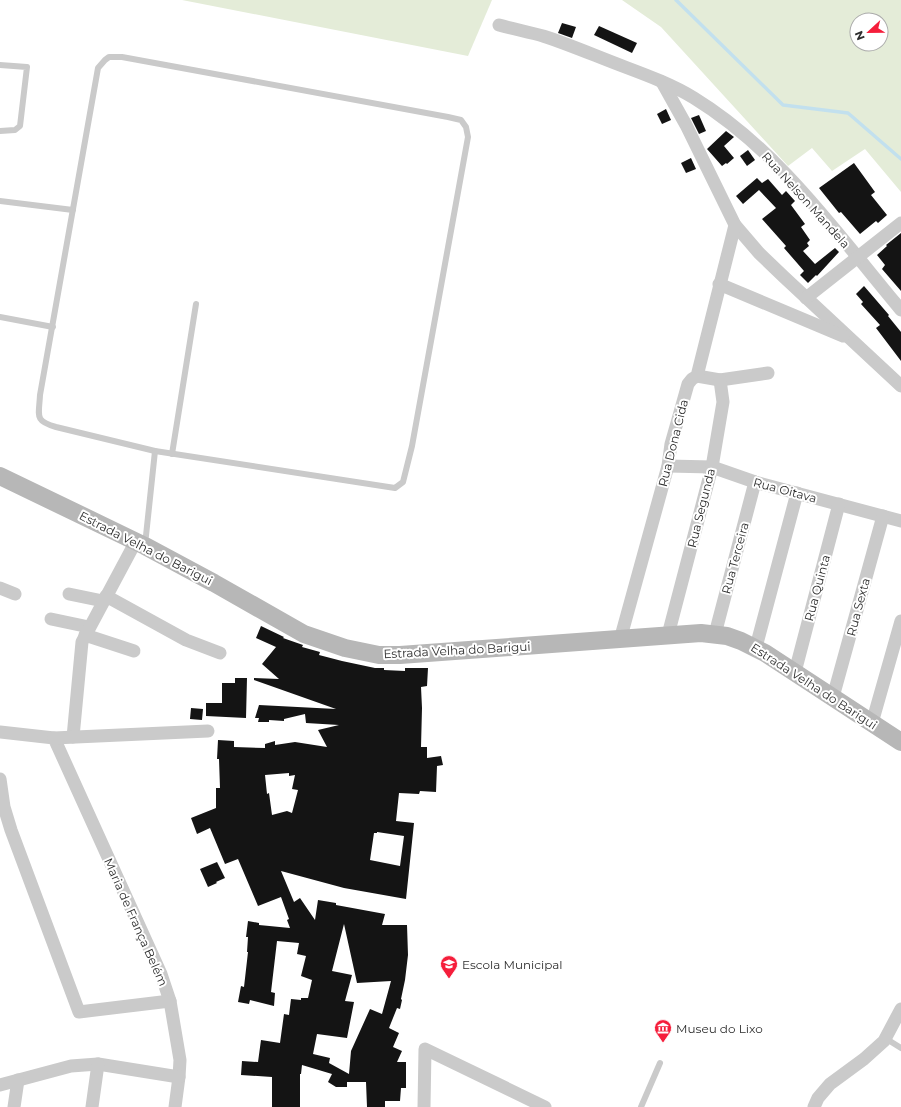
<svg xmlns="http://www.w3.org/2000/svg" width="901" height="1107" viewBox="0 0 901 1107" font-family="Montserrat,sans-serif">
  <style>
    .green { fill: #e4ecd8; fill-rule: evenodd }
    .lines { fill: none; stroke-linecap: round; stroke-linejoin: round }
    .stream { stroke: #c2e0ee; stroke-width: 3.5 }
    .building { fill: #141414; fill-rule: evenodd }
    .lane { stroke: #cacaca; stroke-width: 6 }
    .street { stroke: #cacaca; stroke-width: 13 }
    .secondary { stroke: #b7b7b7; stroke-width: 18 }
    .labels { text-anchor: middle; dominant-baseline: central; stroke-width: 4; stroke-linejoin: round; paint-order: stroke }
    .street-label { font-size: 12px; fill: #2d2d2d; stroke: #fff }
    .poi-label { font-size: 12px; fill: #2d2d2d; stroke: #fff; text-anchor: start }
  </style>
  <rect width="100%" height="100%" fill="#fff"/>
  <g class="green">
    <polygon points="182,0 492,0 468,56"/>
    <path d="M 622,0 L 901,0 L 901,192 L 865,149 L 832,171 L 812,148 L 788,166 L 661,27 ZM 857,20 L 881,20 L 881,44 L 857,44 Z"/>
  </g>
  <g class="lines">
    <polyline class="stream" points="676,0 783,105 848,113 901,159"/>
  </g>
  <g class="building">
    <polygon points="562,23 576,27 572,38 558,33"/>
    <polygon points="599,26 637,43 632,53 594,35"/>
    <polygon points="666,109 671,120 662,124 657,114"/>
    <polygon points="699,115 706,131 699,134 691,118"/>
    <polygon points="726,131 734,137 724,146 734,158 727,164 726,163 722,166 707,149"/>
    <polygon points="748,150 755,160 747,166 740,156"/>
    <polygon points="691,158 696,169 686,173 681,163"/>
    <polygon points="854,163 875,192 871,195 887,215 878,223 876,221 860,234 841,212 839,213 819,188"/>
    <polygon points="757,178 762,183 768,179 782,195 786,191 795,201 791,205 805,224 801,227 810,240 807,243 809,246 803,251 815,264 835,248 839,252 817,276 816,275 808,283 800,275 804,271 784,248 786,246 762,219 776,208 759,190 743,204 736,196"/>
    <polygon points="901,233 901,291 882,269 885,265 877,255 887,246 886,245"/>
    <polygon points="864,286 889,315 888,316 901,332 901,361 876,328 880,325 861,304 863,302 856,294"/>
    <path d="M 261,626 L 284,637 L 283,638 L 303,645 L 302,647 L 320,652 L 319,655 L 342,661 L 375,668 L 384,668 L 384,670 L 405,671 L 405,668 L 428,668 L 427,686 L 421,687 L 422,708 L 421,747 L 427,747 L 427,758 L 441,756 L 443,765 L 437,766 L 436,792 L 420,791 L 419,794 L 399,793 L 396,821 L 414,823 L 406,899 L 344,888 L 281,871 L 294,902 L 300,898 L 315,920 L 318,900 L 336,903 L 336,905 L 385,914 L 382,925 L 407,925 L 408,955 L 405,980 L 401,999 L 402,1000 L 400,1009 L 397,1008 L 389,1028 L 399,1033 L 393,1047 L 402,1051 L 397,1062 L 406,1062 L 406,1088 L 401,1088 L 400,1101 L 385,1101 L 385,1107 L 367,1107 L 366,1082 L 347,1082 L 347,1087 L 336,1087 L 328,1082 L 332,1074 L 302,1065 L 301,1074 L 300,1074 L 300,1107 L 272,1107 L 272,1077 L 241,1075 L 242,1061 L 258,1062 L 261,1040 L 280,1043 L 284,1014 L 289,1015 L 291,999 L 301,1000 L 301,998 L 308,998 L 312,980 L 301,976 L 306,956 L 297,954 L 299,943 L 277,941 L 271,992 L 275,993 L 274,1006 L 250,1000 L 249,1004 L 238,1002 L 241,986 L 244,987 L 248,952 L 247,952 L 248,937 L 246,937 L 248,921 L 259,923 L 259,925 L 290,928 L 287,920 L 289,919 L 281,897 L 258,906 L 238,859 L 225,864 L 210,828 L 197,834 L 191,818 L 216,808 L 216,788 L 220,788 L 219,759 L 217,759 L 218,740 L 234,741 L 234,747 L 265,748 L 265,744 L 275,741 L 275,745 L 295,742 L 327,747 L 318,730 L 339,725 L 306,723 L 305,714 L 284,719 L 284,721 L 269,720 L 269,722 L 258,722 L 259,718 L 255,718 L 259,705 L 336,709 L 254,680 L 254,678 L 279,679 L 262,664 L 276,647 L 256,638 ZM 289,773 L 289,776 L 295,775 L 292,789 L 298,790 L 292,813 L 287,811 L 272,815 L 269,793 L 267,794 L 265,775 ZM 377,832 L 404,836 L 400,866 L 370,860 L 374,833 L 377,833 ZM 344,924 L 357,983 L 391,981 L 382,1014 L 370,1009 L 351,1051 L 349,1074 L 329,1063 L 330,1058 L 313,1054 L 317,1034 L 347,1038 L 354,1002 L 345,1001 L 352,975 L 332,971 Z"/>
    <polygon points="235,678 247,678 246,718 206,716 206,703 222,703 222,683 235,683"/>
    <polygon points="191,708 203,709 202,720 190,719"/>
    <polygon points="217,862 225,878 216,882 217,883 208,887 200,869"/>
  </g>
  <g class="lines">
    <g class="lane">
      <path d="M 109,57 L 122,57 L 448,117 L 461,120 L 466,127 L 468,137 L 412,446 L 403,482 L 395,488 L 155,451 L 56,427 C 34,421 39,416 40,395 L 98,68 L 105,60 Z"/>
      <polyline points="0,65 27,67 20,126 15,130 0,131"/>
      <polyline points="0,201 73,210"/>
      <polyline points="0,317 53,327"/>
      <polyline points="172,454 196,304"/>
      <polyline points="145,545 155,451"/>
      <polyline points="885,1038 901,1048"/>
      <polyline points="641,1107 660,1063"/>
    </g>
    <g class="street">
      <path d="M 499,25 C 513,29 529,32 543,36 C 571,45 598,57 625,67 C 649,76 673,85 694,98 C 779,150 838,235 901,310"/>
      <polyline points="662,82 686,125 735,225 759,253 784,277 901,386"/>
      <polyline points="719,284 843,336"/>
      <polyline points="806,298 901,223"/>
      <polyline points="697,376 720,380 768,373"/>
      <polyline points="668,466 712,467 755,482 901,521"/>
      <polyline points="0,588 15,594"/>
      <polyline points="69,594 103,601"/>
      <polyline points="106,596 186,640 220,653"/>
      <polyline points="51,619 89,627"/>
      <polyline points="715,634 755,482"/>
      <polyline points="85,635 134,651"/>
      <polyline points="668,635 712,467 723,402 720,380"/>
      <polyline points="620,640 668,466 671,444 688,384 692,379 697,376 735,225"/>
      <polyline points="756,647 797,493"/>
      <polyline points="795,672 839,504"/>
      <polyline points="833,697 883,516"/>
      <polyline points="872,723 901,621"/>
      <polyline points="0,732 54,738 161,974 170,1001 79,1012 11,830 4,807 0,779"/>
      <polyline points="73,737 82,642 136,541"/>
      <polyline points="54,738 208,731"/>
      <polyline points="170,1001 180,1060 179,1077 175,1107"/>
      <polyline points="0,1085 71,1066 98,1064 179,1077"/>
      <polyline points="14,1107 18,1080"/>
      <polyline points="92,1107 98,1064"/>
      <polyline points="424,1107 425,1049 545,1107"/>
      <polyline points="814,1107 818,1098 830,1084 864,1059 884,1041 901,1009"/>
    </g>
    <polyline class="secondary" points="0,476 145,546 214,583 304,634 345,648 379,655 400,655 701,633 727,636 741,641 765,653 901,742"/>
  </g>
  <defs>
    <g id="school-pin" transform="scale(0.9)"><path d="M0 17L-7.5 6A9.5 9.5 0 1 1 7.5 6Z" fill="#f51e3b" stroke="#fff"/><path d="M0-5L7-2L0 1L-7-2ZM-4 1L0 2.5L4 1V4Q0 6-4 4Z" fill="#fff"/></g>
    <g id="museum-pin" transform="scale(0.9)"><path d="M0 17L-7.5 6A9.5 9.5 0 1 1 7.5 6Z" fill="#f51e3b" stroke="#fff"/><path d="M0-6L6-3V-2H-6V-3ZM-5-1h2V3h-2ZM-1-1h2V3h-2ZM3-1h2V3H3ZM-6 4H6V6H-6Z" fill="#fff"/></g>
  </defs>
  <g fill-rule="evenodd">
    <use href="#school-pin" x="449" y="964"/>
    <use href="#museum-pin" x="663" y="1028"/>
  </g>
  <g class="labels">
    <g class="street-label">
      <text transform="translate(806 200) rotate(48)">Rua Nelson Mandela</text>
      <text transform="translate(673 443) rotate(-76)">Rua Dona Cida</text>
      <text transform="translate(785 490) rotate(15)">Rua Oitava</text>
      <text transform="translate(701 508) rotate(-76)">Rua Segunda</text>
      <text transform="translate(146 548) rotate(27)">Estrada Velha do Barigui</text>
      <text transform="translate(735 558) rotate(-75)">Rua Terceira</text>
      <text transform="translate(817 588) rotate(-75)">Rua Quinta</text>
      <text transform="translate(858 607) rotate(-75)">Rua Sexta</text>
      <text transform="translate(457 650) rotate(-3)">Estrada Velha do Barigui</text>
      <text transform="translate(814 686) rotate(33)">Estrada Velha do Barigui</text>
      <text transform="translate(136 922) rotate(66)">Maria de França Belém</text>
    </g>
    <g class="poi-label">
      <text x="462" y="964">Escola Municipal</text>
      <text x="676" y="1028">Museu do Lixo</text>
    </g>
  </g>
  <g transform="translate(869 32) rotate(248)"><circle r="19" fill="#ffffff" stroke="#ababab"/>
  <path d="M0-3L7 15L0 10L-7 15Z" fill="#f51e3b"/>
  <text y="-6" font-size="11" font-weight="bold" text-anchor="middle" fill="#2d2d2d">N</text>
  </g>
</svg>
